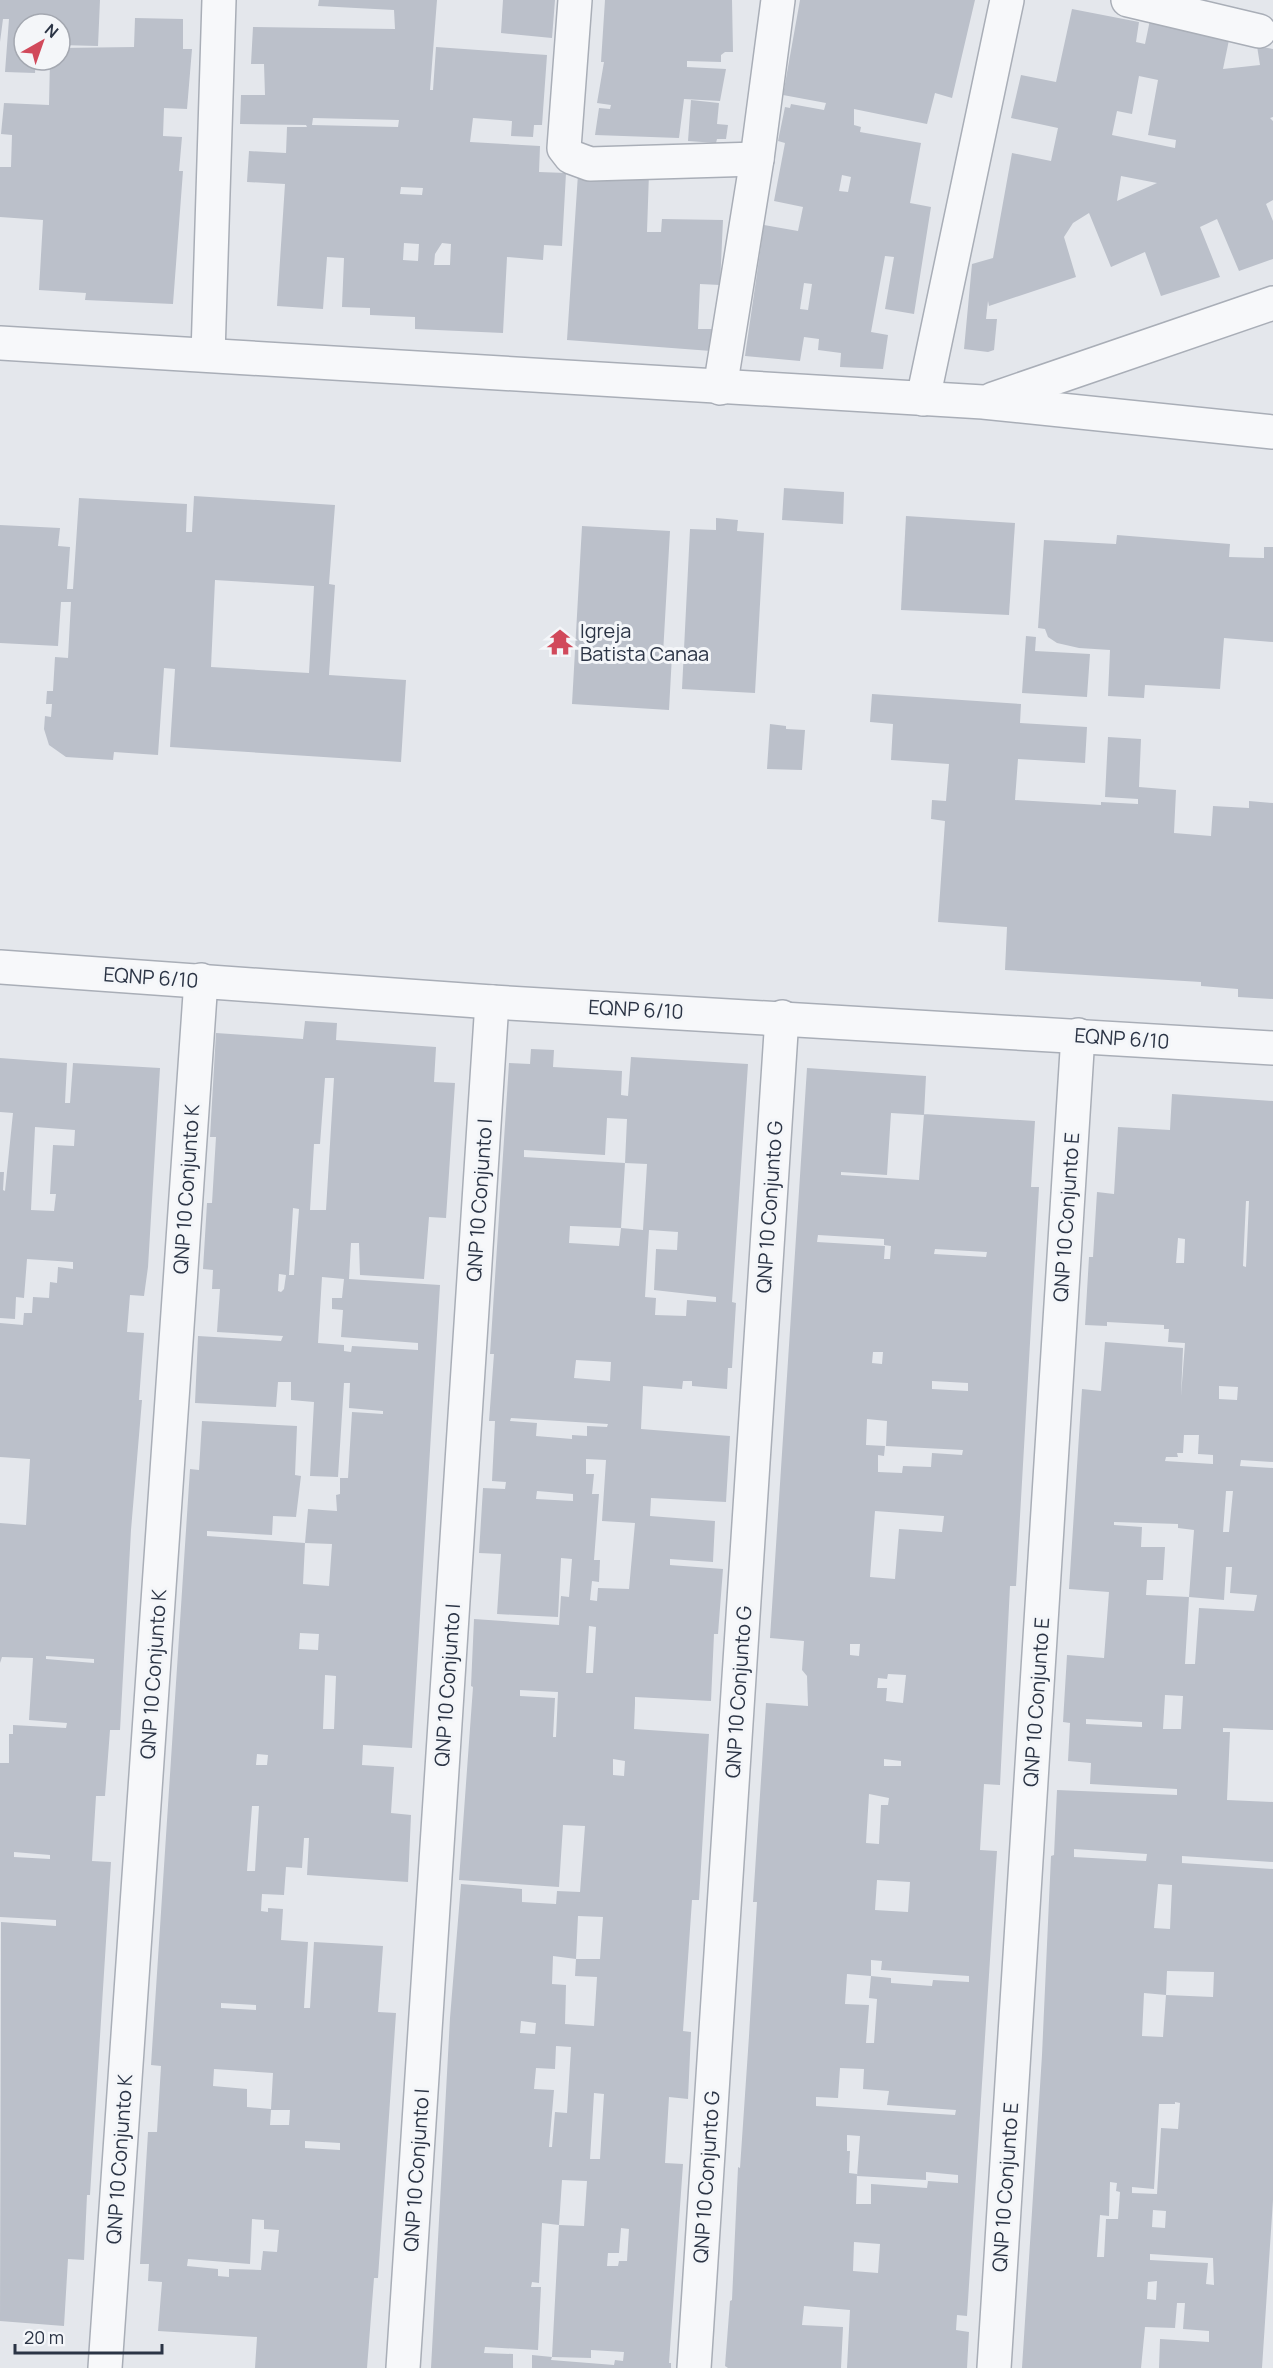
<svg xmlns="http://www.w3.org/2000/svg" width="1273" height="2368" viewBox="0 0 1273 2368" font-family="Manrope,sans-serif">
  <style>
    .building { fill: #bbc0ca; fill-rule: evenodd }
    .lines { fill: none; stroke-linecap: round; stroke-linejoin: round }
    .minor-casing { stroke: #a9aeb7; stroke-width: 36 }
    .tertiary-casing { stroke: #a9aeb7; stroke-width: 36 }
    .minor { stroke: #f7f8fa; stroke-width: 33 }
    .tertiary { stroke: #f7f8fa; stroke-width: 33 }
    .labels { text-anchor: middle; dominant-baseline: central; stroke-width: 6; stroke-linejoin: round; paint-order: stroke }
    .poi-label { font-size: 20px; fill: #2b3445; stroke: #f4f6f9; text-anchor: start }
    .street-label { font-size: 20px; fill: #2b3445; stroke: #f4f6f9 }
  </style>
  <rect width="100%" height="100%" fill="#e4e7ec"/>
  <g class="building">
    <polygon points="0,0 100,0 98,46 60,45 60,24 24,24 24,60 36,60 35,73 5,72 9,19 3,19 0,42"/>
    <path d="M 319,0 L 437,0 L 430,90 L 433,90 L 436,47 L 547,55 L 542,125 L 534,125 L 533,137 L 511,136 L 512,121 L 473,118 L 470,142 L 540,146 L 539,172 L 566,173 L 562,246 L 544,245 L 543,260 L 507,257 L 503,333 L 415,329 L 415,317 L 370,315 L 370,308 L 342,307 L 344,258 L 327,257 L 323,309 L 277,306 L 285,184 L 247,182 L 249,151 L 286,153 L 287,127 L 307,127 L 306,125 L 240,124 L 241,95 L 265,95 L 264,64 L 251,64 L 253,27 L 395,29 L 394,10 L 318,6 ZM 313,118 L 399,120 L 398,127 L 312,125 ZM 401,187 L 423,188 L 422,195 L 400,194 ZM 404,243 L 419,244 L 418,261 L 403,260 ZM 442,243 L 451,244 L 450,265 L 434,265 L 435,254 Z"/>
    <polygon points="503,0 555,0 552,38 501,33"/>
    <polygon points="605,0 732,0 733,52 725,52 721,55 721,62 687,61 687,67 726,69 720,101 684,99 679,138 595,135 599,108 610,109 611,105 597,103 604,62 601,62"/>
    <path d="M 800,0 L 975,0 L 952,98 L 935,93 L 927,124 L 854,109 L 854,125 L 861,127 L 860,132 L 921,143 L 910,203 L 931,207 L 914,314 L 885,309 L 894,257 L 885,256 L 871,332 L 888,335 L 883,369 L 840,367 L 841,353 L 818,350 L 819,339 L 804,337 L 800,361 L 745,356 L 764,225 L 798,231 L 803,207 L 774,201 L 785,143 L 778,141 L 785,107 L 790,108 L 791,104 L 824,110 L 826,103 L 783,95 ZM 842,175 L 851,177 L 848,192 L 839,191 ZM 804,283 L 812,284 L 808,310 L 800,309 Z"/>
    <path d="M 1072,9 L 1139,22 L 1136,42 L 1145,44 L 1150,20 L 1230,35 L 1223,69 L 1260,65 L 1257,46 L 1273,49 L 1273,117 L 1270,118 L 1273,121 L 1273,200 L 1266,204 L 1273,221 L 1273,259 L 1239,271 L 1217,219 L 1200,227 L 1220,277 L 1161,296 L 1145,252 L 1111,267 L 1089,213 L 1073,223 L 1064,237 L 1076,277 L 989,306 L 988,301 L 986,319 L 997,319 L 994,350 L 988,352 L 964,349 L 972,264 L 993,258 L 1012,153 L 1051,161 L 1058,128 L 1011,118 L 1021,75 L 1056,82 ZM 1139,76 L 1158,80 L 1148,135 L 1176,140 L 1175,148 L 1112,135 L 1117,111 L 1132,114 ZM 1121,176 L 1157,183 L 1117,201 Z"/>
    <polygon points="135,18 183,19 183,49 192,49 187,109 164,108 163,136 182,137 179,171 183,171 173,304 85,300 86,293 39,290 43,220 0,217 0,167 11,167 12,135 1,134 4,103 49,105 50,60 60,60 60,48 134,47"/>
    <polygon points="691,100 719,103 717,124 728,125 726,139 717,139 716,143 688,141"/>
    <polygon points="649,173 647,232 661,232 662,219 723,220 720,285 700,284 698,329 713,329 711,351 567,340 578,174"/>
    <polygon points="784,488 844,492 843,524 782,520"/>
    <path d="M 194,496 L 335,505 L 329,584 L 335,585 L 329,675 L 406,680 L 401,762 L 170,747 L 175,669 L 164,668 L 158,755 L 114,752 L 113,760 L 66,757 L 49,745 L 44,729 L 45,716 L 51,717 L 52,704 L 46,704 L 47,691 L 53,691 L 55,657 L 68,658 L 71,602 L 61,602 L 58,646 L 0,643 L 0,525 L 60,528 L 58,546 L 70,547 L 67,589 L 73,589 L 79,498 L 187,504 L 186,532 L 192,532 ZM 215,580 L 314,586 L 309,673 L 211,667 Z"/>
    <polygon points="906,516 1015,523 1009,615 901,610"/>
    <polygon points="716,518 738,520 737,531 764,533 755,693 682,689 690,529 716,530"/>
    <polygon points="582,526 670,531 663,654 672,655 669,710 572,704"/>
    <polygon points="1117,535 1230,544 1229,557 1264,558 1264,547 1273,547 1273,642 1224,638 1220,689 1145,685 1144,698 1108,696 1110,650 1079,648 1057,643 1048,637 1045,629 1038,628 1044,540 1116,544"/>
    <polygon points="1026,636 1036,637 1035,651 1090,654 1087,697 1022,693"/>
    <polygon points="872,694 1021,704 1020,723 1087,727 1085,763 1018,759 1015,800 1101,805 1101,802 1138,804 1138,799 1105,797 1108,737 1141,739 1139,787 1176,790 1174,833 1211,836 1213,806 1249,808 1249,801 1273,803 1273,999 1238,997 1238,989 1201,986 1201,982 1005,970 1007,927 938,922 945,821 931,819 932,800 946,801 949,764 891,760 893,724 870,722"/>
    <polygon points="770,724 786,726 786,729 805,730 802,770 767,769"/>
    <path d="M 305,1021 L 337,1023 L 336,1040 L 436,1047 L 434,1082 L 455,1083 L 446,1218 L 429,1217 L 424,1279 L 360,1275 L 359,1243 L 351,1243 L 349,1279 L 440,1285 L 412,1748 L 363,1745 L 362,1765 L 394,1767 L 391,1813 L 411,1815 L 408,1882 L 307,1875 L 309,1838 L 304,1838 L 302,1868 L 286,1867 L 284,1895 L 262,1894 L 261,1911 L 268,1912 L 268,1908 L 283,1909 L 281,1940 L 308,1942 L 304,2008 L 310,2008 L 314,1942 L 383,1946 L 378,2012 L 396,2013 L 378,2278 L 374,2278 L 367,2368 L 255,2368 L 257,2337 L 158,2331 L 162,2282 L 148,2281 L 149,2264 L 140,2264 L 148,2132 L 157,2132 L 161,2066 L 151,2065 L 190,1469 L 199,1470 L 202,1421 L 297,1426 L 295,1475 L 301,1476 L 296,1517 L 273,1516 L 272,1535 L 207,1531 L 207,1536 L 305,1543 L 303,1584 L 329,1586 L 332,1544 L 305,1543 L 308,1509 L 337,1511 L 336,1495 L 340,1494 L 340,1478 L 348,1478 L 352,1412 L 383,1414 L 383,1411 L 349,1408 L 350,1383 L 344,1383 L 338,1477 L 310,1476 L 314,1402 L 291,1400 L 291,1382 L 278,1382 L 276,1407 L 195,1403 L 198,1336 L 281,1341 L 283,1336 L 217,1332 L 220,1289 L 212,1289 L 213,1270 L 203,1269 L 207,1203 L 212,1203 L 216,1137 L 210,1137 L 216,1033 L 303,1039 ZM 325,1078 L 334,1078 L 326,1210 L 310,1210 L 314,1144 L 320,1144 ZM 293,1208 L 299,1209 L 294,1275 L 289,1275 ZM 279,1274 L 286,1275 L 284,1289 L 281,1292 L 278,1291 ZM 322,1277 L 344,1279 L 342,1298 L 332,1298 L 332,1309 L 343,1310 L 341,1337 L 418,1343 L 418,1350 L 352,1346 L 351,1352 L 344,1351 L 344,1345 L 318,1343 ZM 300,1633 L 319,1634 L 318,1650 L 299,1649 ZM 325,1675 L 336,1676 L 334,1729 L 323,1729 ZM 257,1754 L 268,1755 L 267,1765 L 256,1765 ZM 252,1806 L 259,1806 L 255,1871 L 247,1871 ZM 221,2003 L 256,2005 L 256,2010 L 221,2008 ZM 214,2069 L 273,2073 L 271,2109 L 247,2107 L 247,2089 L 213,2086 ZM 271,2110 L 290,2110 L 289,2125 L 270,2125 ZM 305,2141 L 340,2143 L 340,2150 L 305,2148 ZM 252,2219 L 264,2220 L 264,2229 L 279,2230 L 277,2252 L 263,2251 L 261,2270 L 229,2269 L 229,2277 L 218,2276 L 218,2269 L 187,2266 L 188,2259 L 250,2264 Z"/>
    <path d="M 531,1049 L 554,1050 L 553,1067 L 622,1071 L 621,1095 L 628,1096 L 631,1057 L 748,1064 L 732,1302 L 736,1303 L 732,1368 L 728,1368 L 727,1389 L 692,1386 L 692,1381 L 683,1381 L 682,1389 L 643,1386 L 641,1429 L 730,1436 L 726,1502 L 651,1498 L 650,1516 L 715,1521 L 713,1562 L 670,1559 L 670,1565 L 723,1569 L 718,1634 L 714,1634 L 711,1701 L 635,1697 L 635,1704 L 634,1729 L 709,1734 L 699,1900 L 692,1900 L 683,2031 L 691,2032 L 688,2099 L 669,2097 L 665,2163 L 683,2164 L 669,2363 L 671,2363 L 671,2368 L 532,2368 L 532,2355 L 552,2357 L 551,2360 L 614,2365 L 615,2360 L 623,2361 L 624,2352 L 591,2350 L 591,2358 L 552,2357 L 559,2225 L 584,2226 L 587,2181 L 562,2180 L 559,2225 L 542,2223 L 539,2283 L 532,2282 L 531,2287 L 541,2287 L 538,2350 L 485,2347 L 484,2353 L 513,2354 L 513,2368 L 431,2368 L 450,2018 L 461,1884 L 522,1889 L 522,1902 L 556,1904 L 557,1891 L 580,1892 L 585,1826 L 563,1825 L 559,1887 L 459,1880 L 473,1687 L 471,1686 L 474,1619 L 559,1625 L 561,1596 L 569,1597 L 572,1559 L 561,1558 L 558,1617 L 497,1614 L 501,1554 L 479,1553 L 483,1488 L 505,1489 L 506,1482 L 492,1481 L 495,1421 L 489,1421 L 494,1354 L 490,1354 L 509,1063 L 530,1064 ZM 607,1118 L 627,1119 L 625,1163 L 647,1164 L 643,1230 L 621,1228 L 619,1246 L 569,1243 L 570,1226 L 621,1228 L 625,1163 L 524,1157 L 524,1150 L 605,1155 ZM 649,1230 L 678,1232 L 677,1250 L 656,1249 L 654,1290 L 716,1297 L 716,1302 L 687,1300 L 686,1316 L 655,1315 L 656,1298 L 645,1297 ZM 576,1360 L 611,1362 L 610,1381 L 574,1378 ZM 511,1418 L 608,1424 L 607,1427 L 587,1426 L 587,1436 L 572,1435 L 572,1439 L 536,1436 L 537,1423 L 510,1421 ZM 586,1459 L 606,1460 L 602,1521 L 635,1523 L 629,1589 L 598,1588 L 597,1601 L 590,1600 L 592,1581 L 599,1582 L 600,1560 L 594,1560 L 599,1494 L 592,1494 L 594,1474 L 586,1474 ZM 537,1491 L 573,1494 L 573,1501 L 536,1499 ZM 589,1626 L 596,1627 L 593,1673 L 586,1673 ZM 520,1690 L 558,1692 L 556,1737 L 553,1737 L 555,1698 L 520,1696 ZM 613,1759 L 625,1761 L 624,1776 L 613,1775 ZM 578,1916 L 603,1917 L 600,1959 L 576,1959 L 575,1976 L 597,1977 L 594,2026 L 565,2024 L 566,1985 L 552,1984 L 553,1956 L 576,1959 ZM 521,2021 L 536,2023 L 535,2034 L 520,2033 ZM 556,2046 L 571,2047 L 567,2113 L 555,2112 L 552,2147 L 549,2147 L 554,2090 L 534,2089 L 536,2068 L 555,2069 ZM 594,2093 L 604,2094 L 600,2159 L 590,2159 ZM 621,2228 L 629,2229 L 627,2261 L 619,2261 L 618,2266 L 607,2266 L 608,2253 L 619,2253 Z"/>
    <path d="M 0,1058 L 67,1063 L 65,1103 L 70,1103 L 73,1063 L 160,1068 L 148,1267 L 144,1296 L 130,1295 L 127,1332 L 144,1333 L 139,1400 L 142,1400 L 131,1530 L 120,1730 L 110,1730 L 105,1796 L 96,1796 L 92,1861 L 111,1862 L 90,2195 L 87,2195 L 84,2260 L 68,2259 L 64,2326 L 0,2321 L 1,1922 L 56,1926 L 56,1920 L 0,1917 L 0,1763 L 9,1763 L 9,1734 L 13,1734 L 13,1725 L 66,1728 L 67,1723 L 29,1720 L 33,1658 L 2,1657 L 0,1663 L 0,1523 L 26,1525 L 30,1459 L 0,1457 L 0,1323 L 23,1325 L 24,1313 L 32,1313 L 33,1297 L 49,1298 L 50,1282 L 57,1283 L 58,1267 L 73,1269 L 73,1262 L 27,1259 L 24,1298 L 16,1297 L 15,1319 L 0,1318 L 0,1172 L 4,1172 L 3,1190 L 5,1191 L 13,1113 L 0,1112 ZM 35,1127 L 75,1130 L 74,1146 L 53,1145 L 50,1194 L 56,1194 L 54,1211 L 31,1210 ZM 46,1656 L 94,1659 L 94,1663 L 46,1659 ZM 14,1852 L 50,1855 L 50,1859 L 14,1857 Z"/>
    <path d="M 807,1068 L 926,1076 L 924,1115 L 891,1113 L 887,1175 L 841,1172 L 841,1175 L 919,1180 L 924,1114 L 1035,1121 L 1031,1187 L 1039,1187 L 1016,1586 L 1010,1586 L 1000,1785 L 984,1784 L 980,1850 L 997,1851 L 967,2316 L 957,2315 L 956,2330 L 969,2332 L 967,2368 L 847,2368 L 850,2310 L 804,2306 L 802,2325 L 843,2327 L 841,2368 L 728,2368 L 725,2366 L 730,2301 L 732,2300 L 738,2167 L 740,2168 L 749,2036 L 757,1902 L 753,1902 L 766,1703 L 808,1706 L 807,1676 L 802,1670 L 804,1641 L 770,1638 ZM 818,1235 L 884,1239 L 884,1245 L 891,1246 L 890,1259 L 884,1259 L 885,1246 L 817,1242 ZM 935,1249 L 987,1252 L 986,1257 L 934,1254 ZM 873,1352 L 883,1352 L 882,1364 L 872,1363 ZM 932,1381 L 968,1383 L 968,1391 L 932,1389 ZM 867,1419 L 887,1421 L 886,1446 L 963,1450 L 962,1455 L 932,1453 L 931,1467 L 903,1466 L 902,1473 L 878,1472 L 878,1455 L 884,1456 L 885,1446 L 866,1445 ZM 875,1511 L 944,1516 L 942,1532 L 899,1529 L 895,1579 L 870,1577 ZM 850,1644 L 860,1644 L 859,1656 L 850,1655 ZM 888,1674 L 906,1675 L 903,1703 L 886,1701 L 887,1688 L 877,1688 L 878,1678 L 887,1679 ZM 884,1759 L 901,1761 L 901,1766 L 884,1766 ZM 869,1794 L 889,1798 L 888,1805 L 881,1805 L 879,1844 L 866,1843 ZM 877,1880 L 910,1882 L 908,1912 L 875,1910 ZM 871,1960 L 882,1961 L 881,1970 L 969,1976 L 969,1982 L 933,1980 L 932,1986 L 891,1983 L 891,1978 L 871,1976 ZM 847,1974 L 871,1976 L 869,1998 L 877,1999 L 874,2043 L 866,2043 L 869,2005 L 845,2004 ZM 840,2068 L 864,2069 L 863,2089 L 889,2091 L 887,2105 L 956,2110 L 955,2115 L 816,2106 L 816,2097 L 838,2098 ZM 847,2135 L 860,2136 L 857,2176 L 926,2180 L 926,2172 L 958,2175 L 958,2183 L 928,2181 L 927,2188 L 871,2184 L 871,2204 L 856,2204 L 857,2174 L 849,2173 L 850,2151 L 847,2151 ZM 854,2242 L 880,2244 L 878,2273 L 853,2271 Z"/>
    <path d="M 1172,1094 L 1273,1101 L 1273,1462 L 1241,1460 L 1240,1466 L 1273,1468 L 1273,1730 L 1223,1728 L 1223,1732 L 1230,1732 L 1227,1800 L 1273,1802 L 1273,1862 L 1182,1856 L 1182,1863 L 1273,1869 L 1273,2200 L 1262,2368 L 1159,2368 L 1160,2339 L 1209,2342 L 1209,2331 L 1183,2329 L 1185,2303 L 1177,2303 L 1175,2328 L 1145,2327 L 1141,2368 L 1022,2368 L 1042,2055 L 1051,1856 L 1054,1855 L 1057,1790 L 1177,1795 L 1177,1789 L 1090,1784 L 1091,1763 L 1068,1761 L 1070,1723 L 1063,1722 L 1067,1655 L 1104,1658 L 1109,1592 L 1069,1589 L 1082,1389 L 1101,1391 L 1105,1342 L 1183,1348 L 1181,1396 L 1185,1343 L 1168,1342 L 1169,1329 L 1164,1329 L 1164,1325 L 1107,1322 L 1107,1326 L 1085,1325 L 1089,1257 L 1093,1257 L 1097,1192 L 1114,1194 L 1118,1127 L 1170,1130 ZM 1246,1201 L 1249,1201 L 1246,1267 L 1243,1266 ZM 1178,1238 L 1185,1239 L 1184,1263 L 1176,1263 ZM 1219,1386 L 1238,1387 L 1237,1400 L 1219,1399 ZM 1184,1435 L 1199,1435 L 1198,1454 L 1213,1455 L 1213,1464 L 1165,1461 L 1166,1457 L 1178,1457 L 1177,1453 L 1183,1453 ZM 1226,1491 L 1233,1491 L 1229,1532 L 1223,1532 ZM 1114,1522 L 1178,1524 L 1178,1528 L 1194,1530 L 1189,1597 L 1224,1600 L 1226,1567 L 1232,1567 L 1230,1593 L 1257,1595 L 1254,1611 L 1199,1608 L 1195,1664 L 1185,1664 L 1189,1597 L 1146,1595 L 1147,1580 L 1163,1580 L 1165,1547 L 1141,1547 L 1142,1527 L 1114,1525 ZM 1165,1695 L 1183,1696 L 1181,1729 L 1163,1729 ZM 1086,1719 L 1142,1722 L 1142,1727 L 1086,1724 ZM 1074,1849 L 1147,1854 L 1146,1861 L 1074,1857 ZM 1158,1884 L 1172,1885 L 1170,1929 L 1154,1928 ZM 1167,1971 L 1214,1972 L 1213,1997 L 1166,1995 ZM 1144,1993 L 1166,1995 L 1163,2037 L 1142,2036 ZM 1175,2102 L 1180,2103 L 1178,2129 L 1161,2128 L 1157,2194 L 1132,2193 L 1132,2187 L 1154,2189 L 1159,2104 L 1175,2104 ZM 1110,2182 L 1117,2183 L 1116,2191 L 1120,2192 L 1118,2219 L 1106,2219 L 1104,2257 L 1097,2257 L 1100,2215 L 1109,2216 ZM 1153,2210 L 1166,2211 L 1165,2228 L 1152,2227 ZM 1150,2254 L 1213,2258 L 1214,2285 L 1206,2284 L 1208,2263 L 1150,2260 ZM 1157,2281 L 1156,2300 L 1147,2299 L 1148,2282 Z"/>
  </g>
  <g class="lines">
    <g class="minor-casing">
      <g id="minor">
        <polyline points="575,0 564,148 571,157 590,164 757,159"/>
        <polyline points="1128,0 1259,31"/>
        <polyline points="208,355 219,0"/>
        <polyline points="720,388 757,159 778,0"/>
        <polyline points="923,399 1007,0"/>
        <polyline points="0,967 492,1002 1273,1048"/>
        <polyline points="105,2368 201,980"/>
        <polyline points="403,2368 492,1002"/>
        <polyline points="694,2368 782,1017"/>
        <polyline points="994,2368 1078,1035"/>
      </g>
    </g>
    <g class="tertiary-casing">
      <g id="tertiary">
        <polyline points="0,343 983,402 1273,432"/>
        <polyline points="993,399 1273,303"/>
      </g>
    </g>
    <use href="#minor" class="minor"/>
    <use href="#tertiary" class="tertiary"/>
  </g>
  <defs>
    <g id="temple-bare" transform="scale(2.07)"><path d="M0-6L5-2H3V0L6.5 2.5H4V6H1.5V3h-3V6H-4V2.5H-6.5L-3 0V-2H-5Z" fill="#d1495b" stroke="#f4f6f9" stroke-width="2.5" paint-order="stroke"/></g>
  </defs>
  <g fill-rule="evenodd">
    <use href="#temple-bare" x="560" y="642"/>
  </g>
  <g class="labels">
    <g class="poi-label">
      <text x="580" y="630">Igreja<tspan x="580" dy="23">Batista Canaa</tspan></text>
    </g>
    <g class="street-label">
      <text transform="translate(151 977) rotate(4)">EQNP 6/10</text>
      <text transform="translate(636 1009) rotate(3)">EQNP 6/10</text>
      <text transform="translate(1122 1038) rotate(4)">EQNP 6/10</text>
      <text transform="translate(186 1189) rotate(-86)">QNP 10 Conjunto K</text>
      <text transform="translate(479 1200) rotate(-86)">QNP 10 Conjunto I</text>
      <text transform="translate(769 1207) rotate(-86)">QNP 10 Conjunto G</text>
      <text transform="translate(1066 1217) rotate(-86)">QNP 10 Conjunto E</text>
      <text transform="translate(153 1674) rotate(-86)">QNP 10 Conjunto K</text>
      <text transform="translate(447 1685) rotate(-86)">QNP 10 Conjunto I</text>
      <text transform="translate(738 1692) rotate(-86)">QNP 10 Conjunto G</text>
      <text transform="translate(1036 1702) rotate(-86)">QNP 10 Conjunto E</text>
      <text transform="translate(119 2159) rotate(-86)">QNP 10 Conjunto K</text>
      <text transform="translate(416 2170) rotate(-86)">QNP 10 Conjunto I</text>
      <text transform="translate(706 2177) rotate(-86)">QNP 10 Conjunto G</text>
      <text transform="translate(1005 2187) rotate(-86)">QNP 10 Conjunto E</text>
    </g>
  </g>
  <g transform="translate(42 42) rotate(40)"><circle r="28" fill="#f4f6f9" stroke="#a4a8b1" stroke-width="1.5"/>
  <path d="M0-4.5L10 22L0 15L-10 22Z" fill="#d1495b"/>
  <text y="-9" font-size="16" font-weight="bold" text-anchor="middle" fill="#2b3445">N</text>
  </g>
  <path d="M15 2344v9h147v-9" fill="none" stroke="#2b3445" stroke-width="3"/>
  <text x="24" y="2344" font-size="18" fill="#2b3445" stroke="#f4f6f9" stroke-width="4.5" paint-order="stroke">20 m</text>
</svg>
